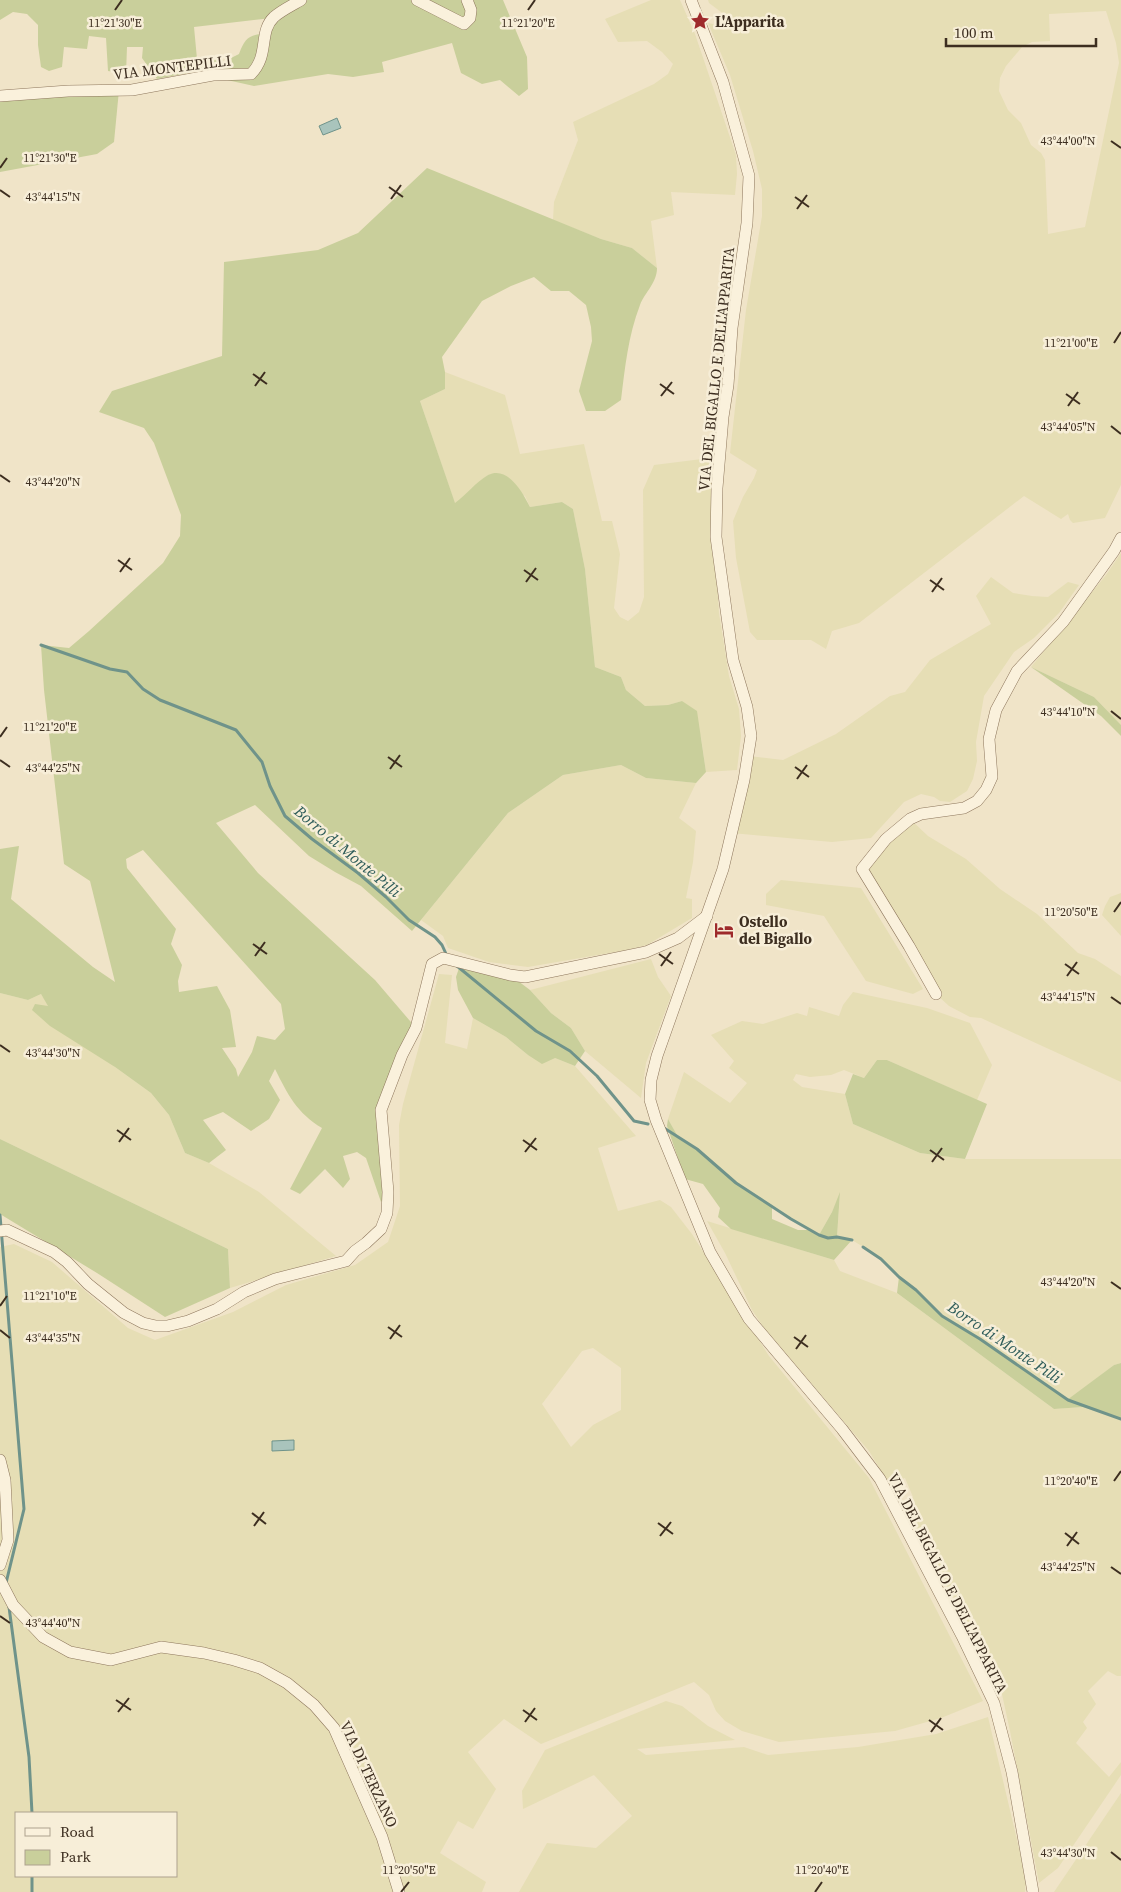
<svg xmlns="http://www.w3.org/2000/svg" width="1121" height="1892" viewBox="0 0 1121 1892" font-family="'Source Serif 4',serif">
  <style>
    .farmland { fill: #e6deb5; fill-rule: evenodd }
    .green { fill: #c9cf9b; fill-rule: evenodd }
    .water { fill: #a9c4bc; stroke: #6f938a }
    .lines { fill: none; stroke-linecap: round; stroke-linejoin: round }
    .stream { stroke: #6f938a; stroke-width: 3 }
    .street-casing { stroke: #8d765c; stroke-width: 12 }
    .street { stroke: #faf1dc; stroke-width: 11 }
    .ticks { fill: none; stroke: #3d2e20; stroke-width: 2 }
    .labels { text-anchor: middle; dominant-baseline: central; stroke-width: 5; stroke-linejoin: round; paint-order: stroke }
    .poi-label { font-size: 15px; font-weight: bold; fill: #3d2e20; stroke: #f7eed8; text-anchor: start }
    .street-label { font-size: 15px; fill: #3d2e20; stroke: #f7eed8 }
    .water-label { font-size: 16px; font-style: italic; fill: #2f5d5a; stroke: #f7eed8 }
    .ticks-label { font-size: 12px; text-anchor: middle; fill: #3d2e20; stroke: #f7eed8; stroke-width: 5; stroke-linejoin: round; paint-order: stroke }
  </style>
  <rect width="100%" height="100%" fill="#f0e4c8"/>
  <g class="farmland">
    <polygon points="651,0 680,0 695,34 736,155 737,174 735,195 671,192 674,215 651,221 657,268 632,248 601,239 553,220 554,202 578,140 573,122 654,84 668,74 673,64 662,52 647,41 618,42 605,19"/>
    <path d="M 708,0 L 1121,0 L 1121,485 L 1105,518 L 1073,523 L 1070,520 L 1068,514 L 1061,519 L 1024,496 L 859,623 L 832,631 L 826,649 L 811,640 L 757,640 L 750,632 L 736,558 L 733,521 L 743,497 L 754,478 L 757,470 L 730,453 L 746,310 L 762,216 L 762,189 L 753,151 L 730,75 L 708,23 L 745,30 L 709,3 ZM 1106,11 L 1116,43 L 1119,63 L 1085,227 L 1048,234 L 1045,160 L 1041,153 L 1031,145 L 1021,123 L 1008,110 L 999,91 L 1000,78 L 1006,66 L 1022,47 L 1032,42 L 1050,41 L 1049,14 Z"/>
    <polygon points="445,372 505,395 520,454 584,444 602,521 612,521 620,554 614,608 620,617 628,621 639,612 644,597 643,490 654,465 710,458 719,613 729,676 739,709 741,736 737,770 706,772 701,737 682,701 668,705 645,706 626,690 621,677 595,667 585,569 573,509 562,502 530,507 525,496 488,475 455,504 420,401 445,389"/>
    <polygon points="1121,553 1121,725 1094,697 1031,667 1106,575"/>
    <polygon points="991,577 1013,593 1032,596 1048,597 1068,582 1079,585 1059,613 1034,638 1014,652 984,696 976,742 977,761 973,779 967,791 950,802 940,801 934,797 921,794 904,802 871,838 832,842 732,833 748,756 783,760 836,734 890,696 905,692 930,660 991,624 976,596"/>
    <polygon points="621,765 646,778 696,783 679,818 696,831 693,862 686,898 692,899 692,918 647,945 627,950 528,967 489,962 448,948 443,936 421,920 508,813 563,775"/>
    <polygon points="910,819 928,836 966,859 1000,889 1037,914 1078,953 1095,959 1121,976 1121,1082 981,1018 970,1017 949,1006 936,994 862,869"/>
    <polygon points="781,880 861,888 923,989 913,994 866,981 824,916 766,905 766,894"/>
    <polygon points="1121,893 1121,936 1102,915 1105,906 1110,897"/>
    <polygon points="651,959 658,977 671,996 646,1063 641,1098 585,1051 571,1028 551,1013 530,990"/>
    <path d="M 439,974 L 452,975 L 445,1043 L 467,1049 L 473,1018 L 506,1037 L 528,1055 L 555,1058 L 575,1066 L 636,1136 L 598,1148 L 618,1211 L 660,1200 L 671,1207 L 692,1234 L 769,1356 L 869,1478 L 983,1701 L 941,1718 L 895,1731 L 779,1742 L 742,1731 L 725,1721 L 716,1711 L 709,1695 L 694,1682 L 541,1744 L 504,1719 L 468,1752 L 496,1789 L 473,1829 L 458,1821 L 440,1853 L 486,1882 L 482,1892 L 0,1892 L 0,1247 L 14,1244 L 52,1262 L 128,1328 L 155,1340 L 233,1312 L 286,1285 L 355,1265 L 388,1242 L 400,1206 L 399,1125 L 403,1104 ZM 593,1348 L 621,1368 L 621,1410 L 593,1425 L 571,1447 L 542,1404 L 582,1351 ZM 16,1813 L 176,1813 L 176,1876 L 16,1876 Z"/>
    <polygon points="853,992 927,1008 970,1023 992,1065 977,1100 887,1060 877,1060 864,1078 844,1070 831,1075 810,1077 796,1074 793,1080 802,1087 845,1094 853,1124 920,1153 965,1159 1121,1159 1121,1363 1114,1365 1068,1400 980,1339 942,1316 916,1290 865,1248 852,1240 837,1237 840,1194 832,1212 819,1235 791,1219 736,1183 697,1149 677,1135 668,1119 684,1072 730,1103 747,1083 729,1068 734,1061 711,1035 742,1021 763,1024 797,1013 807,1016 809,1007 839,1016 843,1005"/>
    <polygon points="0,993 28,1000 41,994 49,1006 115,1067 151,1093 169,1115 185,1153 209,1163 259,1192 336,1256 230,1288 228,1249 0,1139"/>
    <polygon points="707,1221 834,1260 840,1271 897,1293 1054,1409 1083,1407 1121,1419 1121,1676 1117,1676 1108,1671 1088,1691 1096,1704 1083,1722 1087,1728 1076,1743 1109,1777 1121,1762 1121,1775 1058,1868 1039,1883 1010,1731 998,1676 900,1502 913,1497 905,1478 889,1484 869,1451 764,1328 752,1310 725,1253"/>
    <polygon points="666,1701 682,1706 708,1726 735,1740 637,1749 646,1755 744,1747 768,1755 858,1747 936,1734 988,1717 1026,1878 1025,1892 519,1892 547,1843 596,1848 632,1816 594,1775 523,1809 522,1791 545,1750"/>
    <polygon points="1121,1793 1121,1892 1054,1892"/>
  </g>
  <g class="green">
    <path d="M 0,0 L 467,0 L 471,9 L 474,0 L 503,0 L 527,57 L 528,89 L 519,96 L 500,80 L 482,84 L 461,73 L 452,43 L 382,62 L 384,72 L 353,77 L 328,74 L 254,86 L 227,80 L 212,68 L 157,79 L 142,58 L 143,47 L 127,47 L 126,74 L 108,71 L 106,38 L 89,36 L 87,49 L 64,47 L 62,67 L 49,71 L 41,67 L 38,45 L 38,25 L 27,14 L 13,12 L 0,20 ZM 272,18 L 264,33 C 248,36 245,38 239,54 L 225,61 L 197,59 L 194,27 Z"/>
    <polygon points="119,90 114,142 97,154 0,172 0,96"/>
    <path d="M 427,168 L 601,239 L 632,248 L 657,268 C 657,283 645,292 640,305 C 628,336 625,368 621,400 L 605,411 L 586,411 L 579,391 L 592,341 L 591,327 L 586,305 L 569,291 L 551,291 L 534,277 L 511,286 L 482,301 L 442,357 L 445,372 L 445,389 L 420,401 L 455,503 C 466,495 476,482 488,475 C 508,465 523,493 530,507 L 562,502 L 573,509 L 585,569 L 595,667 L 621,677 L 626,690 L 645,706 L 668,705 L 682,701 L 697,711 L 706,772 L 696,783 L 646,778 L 621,765 L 563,775 L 508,813 L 412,931 L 361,886 L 335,872 L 309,856 L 255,805 L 216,823 L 258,873 L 375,980 L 416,1028 L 381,1110 L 388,1192 L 381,1202 L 366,1158 L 357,1152 L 343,1156 L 350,1179 L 343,1188 L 325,1169 L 300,1194 L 290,1189 L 322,1128 C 297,1113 288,1095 275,1069 L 269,1081 L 280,1100 L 269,1119 L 251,1131 L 223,1112 L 203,1120 L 226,1150 L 209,1163 L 185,1153 L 169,1115 L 151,1093 L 115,1067 L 50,1026 L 32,1010 L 35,1004 L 48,1006 L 41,994 L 28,1000 L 0,993 L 0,849 L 19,846 L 11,899 L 93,967 L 115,982 L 90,881 L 64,864 L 44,690 L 41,645 L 69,648 L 89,631 L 163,563 L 180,536 L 181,515 L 154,443 L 144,428 L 99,412 L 112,391 L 222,356 L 224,262 L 318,250 L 358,233 ZM 143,850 L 281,1004 L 285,1029 L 275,1040 L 257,1036 L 252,1052 L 238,1077 L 236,1069 L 222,1048 L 236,1047 L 230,1010 L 217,986 L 179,992 L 178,981 L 182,965 L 171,944 L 176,929 L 127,868 L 126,859 Z"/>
    <polygon points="1031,667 1094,697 1121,725 1121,736 1101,716"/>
    <polygon points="459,968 510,975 530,990 551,1013 571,1028 585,1051 575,1066 555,1058 542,1064 528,1055 506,1037 473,1018 458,990 456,977"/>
    <polygon points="877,1060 887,1060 987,1104 965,1159 920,1153 853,1124 845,1094 853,1074 864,1078"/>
    <polygon points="668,1119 677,1135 697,1149 736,1183 772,1205 772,1219 798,1230 810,1230 819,1235 832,1212 840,1192 837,1237 852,1240 834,1260 731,1229 718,1217 720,1208 703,1184 685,1179 667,1126"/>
    <polygon points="0,1139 228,1249 230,1288 165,1317 97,1273 0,1214"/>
    <polygon points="899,1277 916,1290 942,1316 980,1339 1067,1400 1114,1365 1121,1363 1121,1419 1083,1407 1054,1409 897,1293"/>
  </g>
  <g class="water">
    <polygon points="337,118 341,128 323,135 319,126"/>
    <polygon points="294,1440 294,1450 272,1451 272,1441"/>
  </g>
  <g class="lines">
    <g class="stream">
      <polyline points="41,645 110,669 127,672 143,689 160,700 236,730 262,762 270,786 285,816 312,839 358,873 386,897 409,920 435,937 442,945 447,956"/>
      <polyline points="457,966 536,1031 570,1051 597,1076 634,1121 648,1124"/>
      <polyline points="664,1128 697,1149 736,1183 791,1219 819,1235 828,1238 837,1237 852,1240"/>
      <polyline points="0,1215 24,1509 6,1583"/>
      <polyline points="863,1247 881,1259 899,1277 916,1290 942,1316 980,1339 1068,1400 1121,1419"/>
      <polyline points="9,1607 29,1757 32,1813"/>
      <polyline points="32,1876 32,1892"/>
    </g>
    <g class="street-casing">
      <g id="street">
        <polyline points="417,0 464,24 470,18 471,10 467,0"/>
        <polyline points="691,0 723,82 749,176 747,223 732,328 728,385 723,417 717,488 716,537 733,660 747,707 751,736 744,780 723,869 657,1056 651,1080 650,1100 656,1120 710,1252 749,1319 842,1429 880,1479 962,1636 994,1703 1012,1772 1033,1892"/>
        <path d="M 0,96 L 68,91 L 132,90 L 213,75 L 251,74 C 270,55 258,32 274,17 C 282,10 293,5 301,0"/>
        <polyline points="936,994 909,946 862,869 886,839 910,819 921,814 964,808 977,801 986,790 992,777 989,739 996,710 1017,671 1063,622 1114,551 1121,538"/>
        <polyline points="0,1231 7,1230 54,1252 67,1262 88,1284 124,1313 143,1323 156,1326 167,1326 188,1321 217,1309 244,1292 275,1279 346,1261 355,1251 366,1243 381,1229 387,1213 388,1192 381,1110 402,1055 416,1028 432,964 443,958 510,975 525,977 646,952 678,938 707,916"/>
        <polyline points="0,1460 5,1480 8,1540 0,1565"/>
        <polyline points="0,1580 13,1605 43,1637 70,1652 111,1660 161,1647 204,1653 234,1660 260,1668 287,1683 314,1705 334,1728 382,1837 399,1892"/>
      </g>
    </g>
    <use href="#street" class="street"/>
  </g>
  <path class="ticks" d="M 115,10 L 122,0M 528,10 L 535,0M 1111,141 L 1121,148M 0,168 L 7,158M 389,187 L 403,197M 0,190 L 10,197M 795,197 L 809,207M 391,199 L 401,185M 797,209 L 807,195M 1114,343 L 1121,332M 253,374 L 267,384M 660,384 L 674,394M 255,386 L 265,372M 1066,394 L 1080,404M 661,396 L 672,382M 1068,406 L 1078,392M 1111,426 L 1121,434M 0,475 L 10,482M 118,560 L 132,570M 524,570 L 538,580M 120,572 L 130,558M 930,580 L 944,590M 526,582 L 536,568M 932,592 L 942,578M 1111,711 L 1121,719M 0,737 L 7,727M 388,757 L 402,767M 0,760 L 10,767M 795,767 L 809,777M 390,769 L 400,755M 797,779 L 807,765M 1114,912 L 1121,902M 253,944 L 267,954M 659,954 L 673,964M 255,956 L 265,942M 1065,964 L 1079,974M 661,966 L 671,952M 1067,976 L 1077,962M 1111,997 L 1121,1004M 0,1045 L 10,1052M 117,1130 L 131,1140M 523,1140 L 537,1150M 119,1142 L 129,1128M 930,1150 L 944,1160M 525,1152 L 536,1138M 932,1162 L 942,1148M 1111,1282 L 1121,1289M 0,1306 L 7,1296M 388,1327 L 402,1337M 0,1330 L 10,1338M 794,1337 L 808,1347M 390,1339 L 400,1325M 796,1349 L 806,1335M 1114,1481 L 1121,1471M 252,1513 L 266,1524M 658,1523 L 673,1534M 254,1526 L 264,1512M 1065,1533 L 1079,1544M 660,1536 L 671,1522M 1067,1546 L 1077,1532M 1111,1567 L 1121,1574M 0,1616 L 10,1623M 116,1700 L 131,1710M 523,1710 L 537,1720M 118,1712 L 129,1698M 929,1720 L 943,1730M 525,1722 L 535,1708M 931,1732 L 941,1718M 1111,1852 L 1121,1860M 401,1892 L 409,1882M 815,1892 L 822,1882"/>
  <defs>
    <g id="sight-bare" transform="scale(1.5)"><path d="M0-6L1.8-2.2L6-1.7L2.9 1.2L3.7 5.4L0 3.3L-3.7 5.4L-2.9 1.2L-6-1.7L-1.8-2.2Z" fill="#9e2a2b" stroke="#f7eed8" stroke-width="2.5" paint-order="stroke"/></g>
    <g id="hotel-bare" transform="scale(1.5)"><path d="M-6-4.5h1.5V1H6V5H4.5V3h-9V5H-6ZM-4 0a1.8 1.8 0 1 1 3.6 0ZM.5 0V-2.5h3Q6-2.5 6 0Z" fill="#9e2a2b" stroke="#f7eed8" stroke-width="2.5" paint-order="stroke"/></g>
  </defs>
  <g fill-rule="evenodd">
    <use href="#sight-bare" x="700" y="21"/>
    <use href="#hotel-bare" x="724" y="930"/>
  </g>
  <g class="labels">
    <g class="poi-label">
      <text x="715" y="21">L'Apparita</text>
      <text x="739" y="921">Ostello<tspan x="739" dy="17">del Bigallo</tspan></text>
    </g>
    <g class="street-label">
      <text transform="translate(172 67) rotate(-7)">VIA MONTEPILLI</text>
      <text transform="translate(716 369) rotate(-84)">VIA DEL BIGALLO E DELL'APPARITA</text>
      <text transform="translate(948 1583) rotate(63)">VIA DEL BIGALLO E DELL'APPARITA</text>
      <text transform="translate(369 1774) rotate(65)">VIA DI TERZANO</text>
    </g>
    <g class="water-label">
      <text transform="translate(348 851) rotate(40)">Borro di Monte Pilli</text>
      <text transform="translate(1005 1342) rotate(34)">Borro di Monte Pilli</text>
    </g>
  </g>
  <g class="ticks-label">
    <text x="115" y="27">11°21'30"E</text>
    <text x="528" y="27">11°21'20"E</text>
    <text x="1068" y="145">43°44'00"N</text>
    <text x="50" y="162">11°21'30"E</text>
    <text x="53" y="201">43°44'15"N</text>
    <text x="1071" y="347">11°21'00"E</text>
    <text x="1068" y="431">43°44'05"N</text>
    <text x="53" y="486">43°44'20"N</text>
    <text x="1068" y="716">43°44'10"N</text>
    <text x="50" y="731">11°21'20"E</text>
    <text x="53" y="772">43°44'25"N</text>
    <text x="1071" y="916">11°20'50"E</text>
    <text x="1068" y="1001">43°44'15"N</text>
    <text x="53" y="1057">43°44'30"N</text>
    <text x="1068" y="1286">43°44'20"N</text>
    <text x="50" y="1300">11°21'10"E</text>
    <text x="53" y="1342">43°44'35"N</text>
    <text x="1071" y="1485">11°20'40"E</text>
    <text x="1068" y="1571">43°44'25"N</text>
    <text x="53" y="1627">43°44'40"N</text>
    <text x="1068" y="1857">43°44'30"N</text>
    <text x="409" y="1874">11°20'50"E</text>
    <text x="822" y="1874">11°20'40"E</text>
  </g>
  <rect x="15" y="1812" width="162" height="65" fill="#f7eed8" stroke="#ada18e"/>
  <rect x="25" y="1828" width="25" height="8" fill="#faf1dc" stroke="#ada18e"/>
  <text x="60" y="1837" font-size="15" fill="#3d2e20">Road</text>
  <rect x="25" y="1850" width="25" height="15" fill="#c9cf9b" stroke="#ada18e"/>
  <text x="60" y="1862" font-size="15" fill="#3d2e20">Park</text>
  <path d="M946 38v8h150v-8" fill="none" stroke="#3d2e20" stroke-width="2.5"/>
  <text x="954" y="38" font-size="15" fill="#3d2e20" stroke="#f7eed8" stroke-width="4" paint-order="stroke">100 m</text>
</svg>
